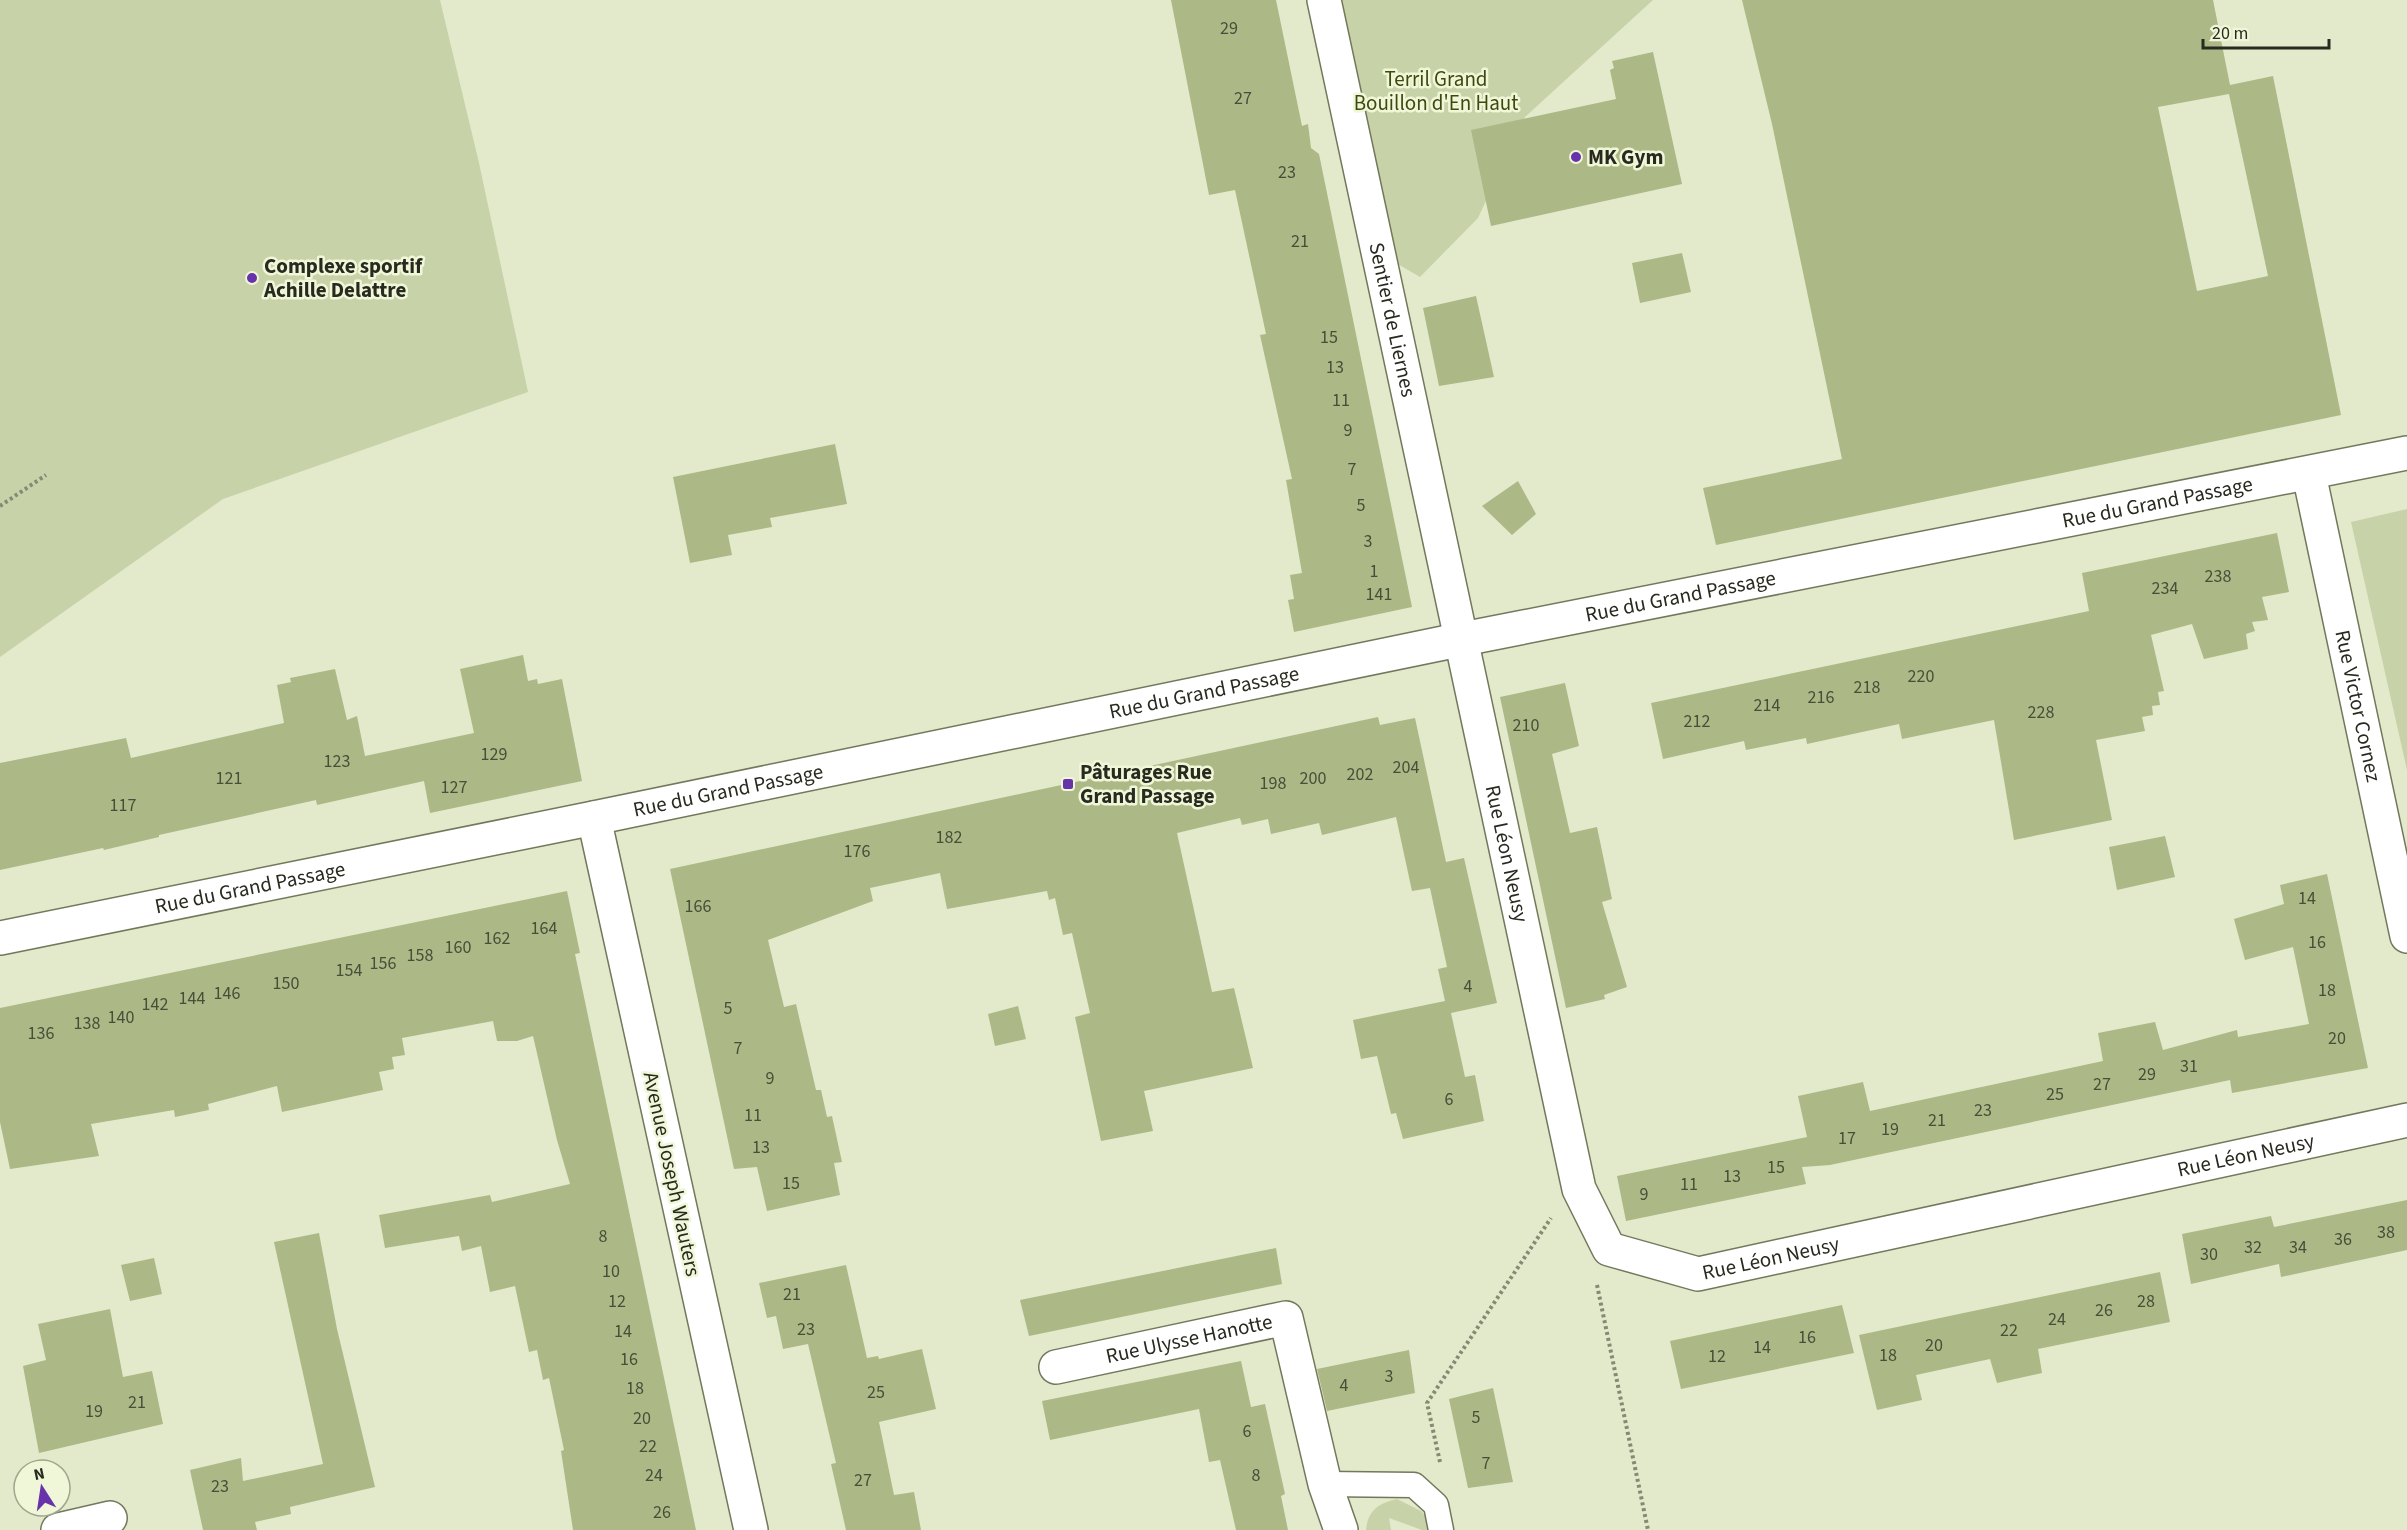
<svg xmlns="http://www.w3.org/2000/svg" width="2407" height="1530" viewBox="0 0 2407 1530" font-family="'Source Sans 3',sans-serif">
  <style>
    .green { fill: #c8d2a9 }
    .building { fill: #acb886; fill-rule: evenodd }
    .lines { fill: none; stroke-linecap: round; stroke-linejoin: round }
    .lane-casing { stroke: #71785c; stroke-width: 27 }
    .street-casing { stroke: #71785c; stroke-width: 36 }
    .secondary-casing { stroke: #71785c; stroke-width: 36 }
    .path { stroke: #848a74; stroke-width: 4; stroke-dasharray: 3 3; stroke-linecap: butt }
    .lane { stroke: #fff; stroke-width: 24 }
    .street { stroke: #fff; stroke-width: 33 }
    .secondary { stroke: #fff; stroke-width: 33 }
    .poi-dot { fill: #6833aa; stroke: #eff7d8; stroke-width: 2 }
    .labels { text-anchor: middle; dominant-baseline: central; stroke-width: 5; stroke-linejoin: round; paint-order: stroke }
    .number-label { font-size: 18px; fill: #484e38 }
    .park-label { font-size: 21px; fill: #3e490f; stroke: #eff7d8 }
    .poi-label { font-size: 21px; font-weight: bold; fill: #272a1e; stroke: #eff7d8; text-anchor: start }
    .street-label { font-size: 21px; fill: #272a1e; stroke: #eff7d8 }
  </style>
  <rect width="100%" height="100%" fill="#e2eacb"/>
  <g class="green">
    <polygon points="0,0 440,0 479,163 528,392 223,499 0,657"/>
    <polygon points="1324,0 1653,0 1525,117 1478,218 1420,277 1379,253"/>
    <polygon points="2407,509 2407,770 2351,522"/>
    <path d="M 1397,1499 L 1421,1511 L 1431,1524 L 1430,1530 L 1422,1530 L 1389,1518 L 1391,1530 L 1366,1530 C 1368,1510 1379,1503 1397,1499 Z"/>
  </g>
  <g class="building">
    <polygon points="1171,0 1276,0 1302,126 1308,124 1311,148 1319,154 1412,607 1294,632 1288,600 1294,599 1290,575 1302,573 1286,480 1292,479 1260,335 1266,334 1235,190 1209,195"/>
    <path d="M 1742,0 L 2213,0 L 2230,85 L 2273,76 L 2341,415 L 1716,545 L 1703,488 L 1842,459 L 1772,124 ZM 2229,94 L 2268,276 L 2197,291 L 2158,107 Z"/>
    <polygon points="1653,52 1682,184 1491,226 1471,130 1616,99 1610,70 1614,68 1612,61"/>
    <polygon points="1682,253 1691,292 1640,303 1632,263"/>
    <polygon points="1476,296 1494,377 1439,386 1423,308"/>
    <polygon points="835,444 847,504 770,518 772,527 728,535 732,555 690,563 673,477"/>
    <polygon points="1518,481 1536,514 1512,535 1482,506"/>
    <polygon points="2277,533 2289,592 2262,597 2268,620 2252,622 2255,631 2246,634 2248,649 2204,659 2192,624 2151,635 2164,691 2158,692 2160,705 2152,706 2153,715 2142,717 2145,731 2096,740 2112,820 2014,840 1994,720 1902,739 1899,724 1807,744 1806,738 1746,750 1744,741 1663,759 1651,703 2089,611 2082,573"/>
    <polygon points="523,655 528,681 537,679 538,684 562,679 582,781 430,813 424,781 317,805 316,800 159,835 159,837 104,850 103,848 0,870 0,763 126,738 131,758 284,723 277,685 291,682 290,678 335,669 347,720 357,716 365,756 474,733 460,669"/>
    <polygon points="1565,683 1579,746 1552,754 1570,833 1597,827 1612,899 1602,902 1627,987 1604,995 1605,999 1566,1008 1500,697"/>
    <polygon points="1378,717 1380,725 1415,718 1446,862 1464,858 1497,1003 1451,1013 1465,1077 1475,1075 1484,1121 1403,1139 1396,1113 1391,1114 1377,1056 1361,1059 1353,1020 1445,1001 1438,969 1447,967 1430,888 1412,891 1396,817 1322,835 1319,823 1271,834 1268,819 1242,825 1240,818 1177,833 1212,992 1234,988 1253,1068 1144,1091 1153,1131 1101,1141 1075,1017 1090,1013 1072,933 1063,935 1055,898 1049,900 1047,891 947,909 940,873 870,888 873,901 768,940 784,1007 796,1004 816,1090 821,1090 827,1117 832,1116 842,1162 834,1163 840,1195 767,1211 757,1167 734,1169 670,869"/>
    <polygon points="2165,836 2175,877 2117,890 2109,847"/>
    <polygon points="2327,874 2368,1068 2232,1093 2230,1080 1830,1165 1802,1167 1806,1184 1626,1221 1617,1176 1807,1137 1798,1096 1863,1082 1870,1111 2103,1061 2098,1033 2155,1022 2163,1050 2237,1030 2238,1037 2309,1024 2293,947 2245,960 2234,919 2284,904 2280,885"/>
    <polygon points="567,891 580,953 575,954 696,1530 573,1530 561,1451 564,1450 549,1378 543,1380 537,1350 529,1352 515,1286 490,1292 481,1246 462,1251 459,1236 385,1248 379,1215 490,1195 492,1202 570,1184 557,1140 533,1036 517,1041 497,1041 493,1021 402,1038 405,1055 392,1057 394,1069 379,1072 383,1090 282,1112 277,1086 208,1104 209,1110 175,1117 174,1110 91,1124 99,1156 10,1169 0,1122 0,1008"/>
    <polygon points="1018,1006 1026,1039 995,1046 988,1014"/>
    <polygon points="2407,1200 2407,1250 2281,1277 2279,1264 2191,1284 2182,1234 2271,1216 2274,1227"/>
    <polygon points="319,1233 337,1329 375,1487 290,1507 291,1514 255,1522 257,1530 203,1530 190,1470 241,1458 243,1481 323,1464 274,1242"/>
    <polygon points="1276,1248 1282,1284 1029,1336 1020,1300"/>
    <polygon points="154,1258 162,1294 130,1301 121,1265"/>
    <polygon points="846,1265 867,1358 878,1356 879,1359 922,1349 936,1409 879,1422 894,1495 914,1492 921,1530 846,1530 831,1464 836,1463 808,1344 783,1349 776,1316 767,1318 759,1283"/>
    <polygon points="2160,1272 2170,1322 2038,1349 2042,1373 1997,1383 1990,1359 1916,1375 1922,1400 1877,1410 1859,1335"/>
    <polygon points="1842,1305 1854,1353 1681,1389 1670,1341"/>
    <polygon points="110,1309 123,1377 152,1371 163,1424 39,1453 23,1366 46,1360 38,1324"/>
    <polygon points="1409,1350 1415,1393 1327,1411 1317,1369"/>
    <polygon points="1241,1361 1251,1407 1265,1404 1285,1494 1281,1496 1288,1530 1236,1530 1220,1460 1209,1462 1199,1409 1050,1440 1042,1401"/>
    <polygon points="1493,1388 1513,1482 1468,1488 1449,1399"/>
  </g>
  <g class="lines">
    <g class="lane-casing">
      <polyline id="lane" points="1325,1484 1414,1485 1436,1505 1441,1530"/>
    </g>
    <g class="street-casing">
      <g id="street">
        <path id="s1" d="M 1324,0 L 1579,1189 L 1609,1249 L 1698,1274 L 2407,1120"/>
        <path id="s2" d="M 2309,474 L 2407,936"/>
        <path id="s3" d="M 0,938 L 594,818"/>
        <path id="s4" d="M 1056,1367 L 1286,1318 L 1325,1484 L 1341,1530"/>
        <polyline points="58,1530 110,1518"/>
      </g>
    </g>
    <g class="secondary-casing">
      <g id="secondary">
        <path id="s5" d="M 751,1530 L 594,818 L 1463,639 L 2407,453"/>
      </g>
    </g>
    <g class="path">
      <polyline points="0,506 46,475"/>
      <polyline points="1597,1285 1648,1530"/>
      <polyline points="1440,1462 1427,1403 1551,1218"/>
    </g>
    <use href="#lane" class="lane"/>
    <use href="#street" class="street"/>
    <use href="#secondary" class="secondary"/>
  </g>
  <g class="poi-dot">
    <circle cx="1576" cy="157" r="6"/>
    <circle cx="252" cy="278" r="6"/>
    <rect x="1062" y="778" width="12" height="12" rx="3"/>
  </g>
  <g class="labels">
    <g class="number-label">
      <text x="1229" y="28">29</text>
      <text x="1243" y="98">27</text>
      <text x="1287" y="172">23</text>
      <text x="1300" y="241">21</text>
      <text x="1329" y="337">15</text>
      <text x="1335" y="367">13</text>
      <text x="1341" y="400">11</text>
      <text x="1348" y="430">9</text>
      <text x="1352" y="469">7</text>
      <text x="1361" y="505">5</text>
      <text x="1368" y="541">3</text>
      <text x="1374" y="571">1</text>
      <text x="2218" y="576">238</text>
      <text x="2165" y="588">234</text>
      <text x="1379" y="594">141</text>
      <text x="1921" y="676">220</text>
      <text x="1867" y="687">218</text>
      <text x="1821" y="697">216</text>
      <text x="1767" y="705">214</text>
      <text x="2041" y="712">228</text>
      <text x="1697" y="721">212</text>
      <text x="1526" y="725">210</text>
      <text x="494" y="754">129</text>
      <text x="337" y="761">123</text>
      <text x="1406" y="767">204</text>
      <text x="1360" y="774">202</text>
      <text x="229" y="778">121</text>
      <text x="1313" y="778">200</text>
      <text x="1273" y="783">198</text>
      <text x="454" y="787">127</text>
      <text x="123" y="805">117</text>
      <text x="949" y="837">182</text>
      <text x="857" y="851">176</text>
      <text x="2307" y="898">14</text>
      <text x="698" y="906">166</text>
      <text x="544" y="928">164</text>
      <text x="497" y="938">162</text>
      <text x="2317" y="942">16</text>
      <text x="458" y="947">160</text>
      <text x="420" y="955">158</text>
      <text x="383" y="963">156</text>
      <text x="349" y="970">154</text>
      <text x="286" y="983">150</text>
      <text x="1468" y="986">4</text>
      <text x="2327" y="990">18</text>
      <text x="227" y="993">146</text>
      <text x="192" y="998">144</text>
      <text x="155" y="1004">142</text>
      <text x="728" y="1008">5</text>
      <text x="121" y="1017">140</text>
      <text x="87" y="1023">138</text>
      <text x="41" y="1033">136</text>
      <text x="2337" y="1038">20</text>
      <text x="738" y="1048">7</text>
      <text x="2189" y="1066">31</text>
      <text x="2147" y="1074">29</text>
      <text x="770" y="1078">9</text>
      <text x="2102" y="1084">27</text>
      <text x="2055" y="1094">25</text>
      <text x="1449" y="1099">6</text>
      <text x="1983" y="1110">23</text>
      <text x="753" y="1115">11</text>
      <text x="1937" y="1120">21</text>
      <text x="1890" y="1129">19</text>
      <text x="1847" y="1138">17</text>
      <text x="761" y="1147">13</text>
      <text x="1776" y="1167">15</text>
      <text x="1732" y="1176">13</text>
      <text x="791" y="1183">15</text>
      <text x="1689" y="1184">11</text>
      <text x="1644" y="1194">9</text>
      <text x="2386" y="1232">38</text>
      <text x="603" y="1236">8</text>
      <text x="2343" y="1239">36</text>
      <text x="2253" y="1247">32</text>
      <text x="2298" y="1247">34</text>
      <text x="2209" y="1254">30</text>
      <text x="611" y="1271">10</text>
      <text x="792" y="1294">21</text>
      <text x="617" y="1301">12</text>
      <text x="2146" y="1301">28</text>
      <text x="2104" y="1310">26</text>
      <text x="2057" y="1319">24</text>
      <text x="806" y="1329">23</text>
      <text x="2009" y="1330">22</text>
      <text x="623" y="1331">14</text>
      <text x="1807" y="1337">16</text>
      <text x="1934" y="1345">20</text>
      <text x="1762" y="1347">14</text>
      <text x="1888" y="1355">18</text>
      <text x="1717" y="1356">12</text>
      <text x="629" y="1359">16</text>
      <text x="1389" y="1376">3</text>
      <text x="1344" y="1385">4</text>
      <text x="635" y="1388">18</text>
      <text x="876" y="1392">25</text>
      <text x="137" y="1402">21</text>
      <text x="94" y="1411">19</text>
      <text x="1476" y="1417">5</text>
      <text x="642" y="1418">20</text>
      <text x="1247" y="1431">6</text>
      <text x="648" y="1446">22</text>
      <text x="1486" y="1463">7</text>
      <text x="654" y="1475">24</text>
      <text x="1256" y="1475">8</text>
      <text x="863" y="1480">27</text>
      <text x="220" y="1486">23</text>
      <text x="662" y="1512">26</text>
    </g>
    <g class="park-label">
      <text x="1436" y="79">Terril Grand<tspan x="1436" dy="24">Bouillon d'En Haut</tspan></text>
    </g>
    <g class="poi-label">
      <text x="1588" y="157">MK Gym</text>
      <text x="264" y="266">Complexe sportif<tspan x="264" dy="24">Achille Delattre</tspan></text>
      <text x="1080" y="772">Pâturages Rue<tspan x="1080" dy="24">Grand Passage</tspan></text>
    </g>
    <g class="street-label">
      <text stroke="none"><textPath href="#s1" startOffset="327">Sentier de Liernes</textPath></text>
      <text stroke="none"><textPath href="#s5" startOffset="2324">Rue du Grand Passage</textPath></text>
      <text stroke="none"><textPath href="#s5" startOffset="1838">Rue du Grand Passage</textPath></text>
      <text stroke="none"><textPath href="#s5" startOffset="1352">Rue du Grand Passage</textPath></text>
      <text stroke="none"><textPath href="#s2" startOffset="237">Rue Victor Cornez</textPath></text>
      <text stroke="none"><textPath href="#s5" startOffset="866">Rue du Grand Passage</textPath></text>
      <text stroke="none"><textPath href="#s1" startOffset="873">Rue Léon Neusy</textPath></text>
      <text stroke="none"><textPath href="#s3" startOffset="255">Rue du Grand Passage</textPath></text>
      <text stroke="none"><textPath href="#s1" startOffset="1936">Rue Léon Neusy</textPath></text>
      <text transform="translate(672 1174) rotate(78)">Avenue Joseph Wauters</text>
      <text stroke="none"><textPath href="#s1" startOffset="1450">Rue Léon Neusy</textPath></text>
      <text stroke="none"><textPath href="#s4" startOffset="136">Rue Ulysse Hanotte</textPath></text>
    </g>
  </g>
  <g transform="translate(42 1488) rotate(348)"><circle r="28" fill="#eff7d8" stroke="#9fa58e" stroke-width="1.5"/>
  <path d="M0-4.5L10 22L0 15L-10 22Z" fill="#6833aa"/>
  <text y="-9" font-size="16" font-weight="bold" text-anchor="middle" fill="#272a1e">N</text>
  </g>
  <path d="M2203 39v9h126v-9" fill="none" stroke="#272a1e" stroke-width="3"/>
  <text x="2212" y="39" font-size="18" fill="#272a1e" stroke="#eff7d8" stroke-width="4.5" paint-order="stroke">20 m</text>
</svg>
